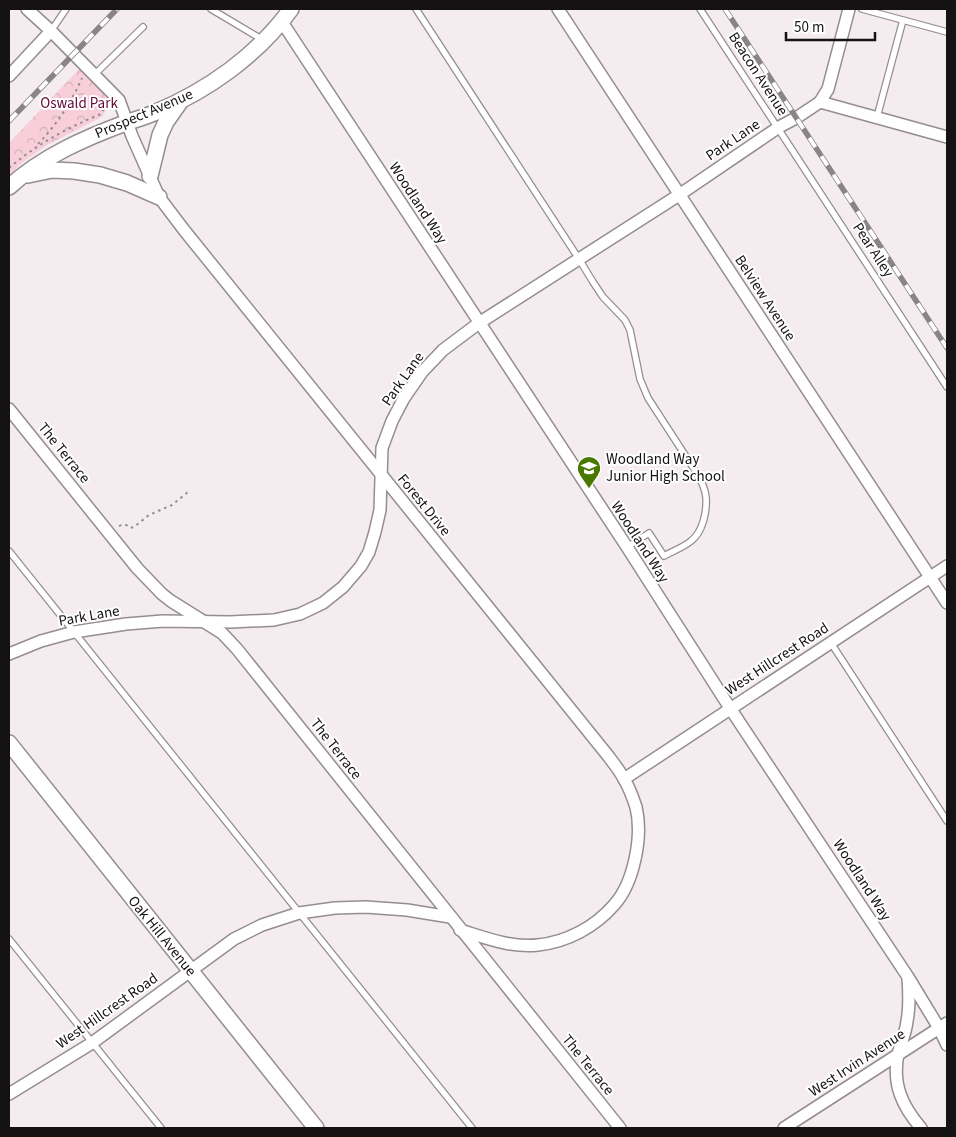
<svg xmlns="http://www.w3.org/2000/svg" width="956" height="1137" viewBox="0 0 956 1137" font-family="'Source Sans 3',sans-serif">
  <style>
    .forest { fill: url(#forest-crowns) }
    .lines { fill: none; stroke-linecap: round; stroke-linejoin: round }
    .lane-casing { stroke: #958d8f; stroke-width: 8 }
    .street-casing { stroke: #958d8f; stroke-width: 14 }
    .secondary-casing { stroke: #958d8f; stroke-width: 18 }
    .path { stroke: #938d8f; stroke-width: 2; stroke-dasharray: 2.5 4; stroke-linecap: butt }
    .lane { stroke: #fff; stroke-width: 5.5 }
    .street { stroke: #fff; stroke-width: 11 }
    .secondary { stroke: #fff; stroke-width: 15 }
    .rail-casing { stroke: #898485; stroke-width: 5.5 }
    .rail { stroke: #fff; stroke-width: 4; stroke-dasharray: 11; stroke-linecap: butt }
    .labels { text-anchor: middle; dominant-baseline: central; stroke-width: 4; stroke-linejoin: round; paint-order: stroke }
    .street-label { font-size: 15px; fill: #151213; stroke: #fff }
    .park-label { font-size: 15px; fill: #640935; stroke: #fff }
    .poi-label { font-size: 15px; fill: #151213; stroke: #fff; text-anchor: start }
  </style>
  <defs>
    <pattern id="forest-crowns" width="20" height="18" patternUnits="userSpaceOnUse" patternTransform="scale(1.25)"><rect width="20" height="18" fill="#f7ceda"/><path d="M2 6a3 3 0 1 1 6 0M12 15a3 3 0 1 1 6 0" fill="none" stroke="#d3b0ba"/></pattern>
  </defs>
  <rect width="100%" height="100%" fill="#f4ecee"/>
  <path class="forest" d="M 79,69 C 85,75 104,91 106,98 C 109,105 105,111 102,117 L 47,145 L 23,162 L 9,175 L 9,143 Z"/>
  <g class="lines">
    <g class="lane-casing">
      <g id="lane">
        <polyline points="211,9 263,40"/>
        <path d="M 416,9 L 579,259 L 593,282 L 603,297 L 625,320 L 630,330 L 640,379 L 648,398 L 696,472 C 701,480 705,488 706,497 C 707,511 703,532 691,541 C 684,547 673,551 664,556 L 649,533 L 627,547"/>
        <polyline points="700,9 947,387"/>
        <polyline points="862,9 947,32"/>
        <polyline points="51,31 66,9"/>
        <polyline points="94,75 143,27"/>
        <polyline points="877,117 903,20"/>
        <polyline points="9,551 472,1128"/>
        <polyline points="831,643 947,821"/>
        <polyline points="9,939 161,1128"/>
      </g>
    </g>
    <g class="street-casing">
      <g id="street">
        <path d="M 27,9 L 51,31 L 119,100 L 132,136 L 159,197 L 184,230 L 609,757 C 614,764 620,771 624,779 C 629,787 633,798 636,807 C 643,836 634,883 614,905 C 595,927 567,942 538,945 C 511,948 486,938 460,930"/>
        <polyline points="558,9 947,603"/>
        <polyline points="282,22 627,547 730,708 908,977 939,1028 947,1045"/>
        <polyline points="9,76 51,31"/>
        <polyline points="820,102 947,137"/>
        <polyline points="9,409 137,568 162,594 171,601 222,633 237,649 620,1128"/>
        <polyline points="9,654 41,641 74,632 126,624 163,621 230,622 274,620 300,614 323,603 343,587 361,566 369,552 375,532 380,510 382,448 392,421 404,398 422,372 443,350 479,323 679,195 779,127 796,118 820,102 828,89 849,9"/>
        <polyline points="624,779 947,566"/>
        <path d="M 908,978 C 909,993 910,1006 907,1021 C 906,1032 901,1043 898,1054 C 892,1084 902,1106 921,1128"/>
        <polyline points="9,1094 92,1043 234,939 262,925 299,913 335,908 366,907 407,910 450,917"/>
        <polyline points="784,1128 947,1023"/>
      </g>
    </g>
    <g class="secondary-casing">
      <g id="secondary">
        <polyline points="28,175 52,170 74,171 100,175 127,183 159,197"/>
        <polyline points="150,176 160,135 166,122 180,102"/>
        <path d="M 9,187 C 43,156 85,138 128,122 C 137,119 145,117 154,113 C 207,91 257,56 291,9"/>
        <polyline points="9,743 316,1128"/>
      </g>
    </g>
    <g class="path">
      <path d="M 38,144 C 57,124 71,103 82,78"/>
      <path d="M 9,168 C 37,144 67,128 101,114 L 104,109 L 105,102"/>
      <path d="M 119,526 C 124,524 126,524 130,528 L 134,527 L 149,515 L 172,505 L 188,492"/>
    </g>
    <use href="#lane" class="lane"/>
    <use href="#street" class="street"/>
    <use href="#secondary" class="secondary"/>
    <g class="rail-casing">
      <g id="rail">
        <polyline points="725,9 947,348"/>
        <polyline points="9,121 117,9"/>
      </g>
    </g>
    <use href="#rail" class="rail"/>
  </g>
  <defs>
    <g id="school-pin" transform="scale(1.25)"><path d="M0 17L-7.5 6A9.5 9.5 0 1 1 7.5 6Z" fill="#497901" stroke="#fff"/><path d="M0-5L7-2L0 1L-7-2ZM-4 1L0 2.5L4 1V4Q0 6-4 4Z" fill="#fff"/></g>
  </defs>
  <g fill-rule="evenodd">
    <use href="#school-pin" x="589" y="468"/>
  </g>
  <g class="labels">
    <g class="street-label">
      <text transform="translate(758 74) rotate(57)">Beacon Avenue</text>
      <text transform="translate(144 114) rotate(-23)">Prospect Avenue</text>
      <text transform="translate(733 140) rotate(-34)">Park Lane</text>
      <text transform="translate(418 203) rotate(57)">Woodland Way</text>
      <text transform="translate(873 250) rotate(57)">Pear Alley</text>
      <text transform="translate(765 298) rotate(57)">Belview Avenue</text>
      <text transform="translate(403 379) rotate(-55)">Park Lane</text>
      <text transform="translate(64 453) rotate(51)">The Terrace</text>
      <text transform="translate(424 505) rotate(51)">Forest Drive</text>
      <text transform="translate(640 542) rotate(57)">Woodland Way</text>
      <text transform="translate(89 616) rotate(-10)">Park Lane</text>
      <text transform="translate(777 659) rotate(-33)">West Hillcrest Road</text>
      <text transform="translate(336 749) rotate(52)">The Terrace</text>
      <text transform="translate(862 880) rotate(57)">Woodland Way</text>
      <text transform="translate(162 936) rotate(51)">Oak Hill Avenue</text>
      <text transform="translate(107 1011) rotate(-35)">West Hillcrest Road</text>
      <text transform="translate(857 1063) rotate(-33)">West Irvin Avenue</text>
      <text transform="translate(588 1065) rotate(51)">The Terrace</text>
    </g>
    <g class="park-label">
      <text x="79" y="103">Oswald Park</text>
    </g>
    <g class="poi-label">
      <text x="606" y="459">Woodland Way<tspan x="606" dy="17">Junior High School</tspan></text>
    </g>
  </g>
  <rect width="956" height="1137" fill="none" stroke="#151213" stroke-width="20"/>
  <path d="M786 32v8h89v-8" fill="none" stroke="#151213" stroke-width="2.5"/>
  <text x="794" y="32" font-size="15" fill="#151213" stroke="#ffffff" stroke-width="4" paint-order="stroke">50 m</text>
</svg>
